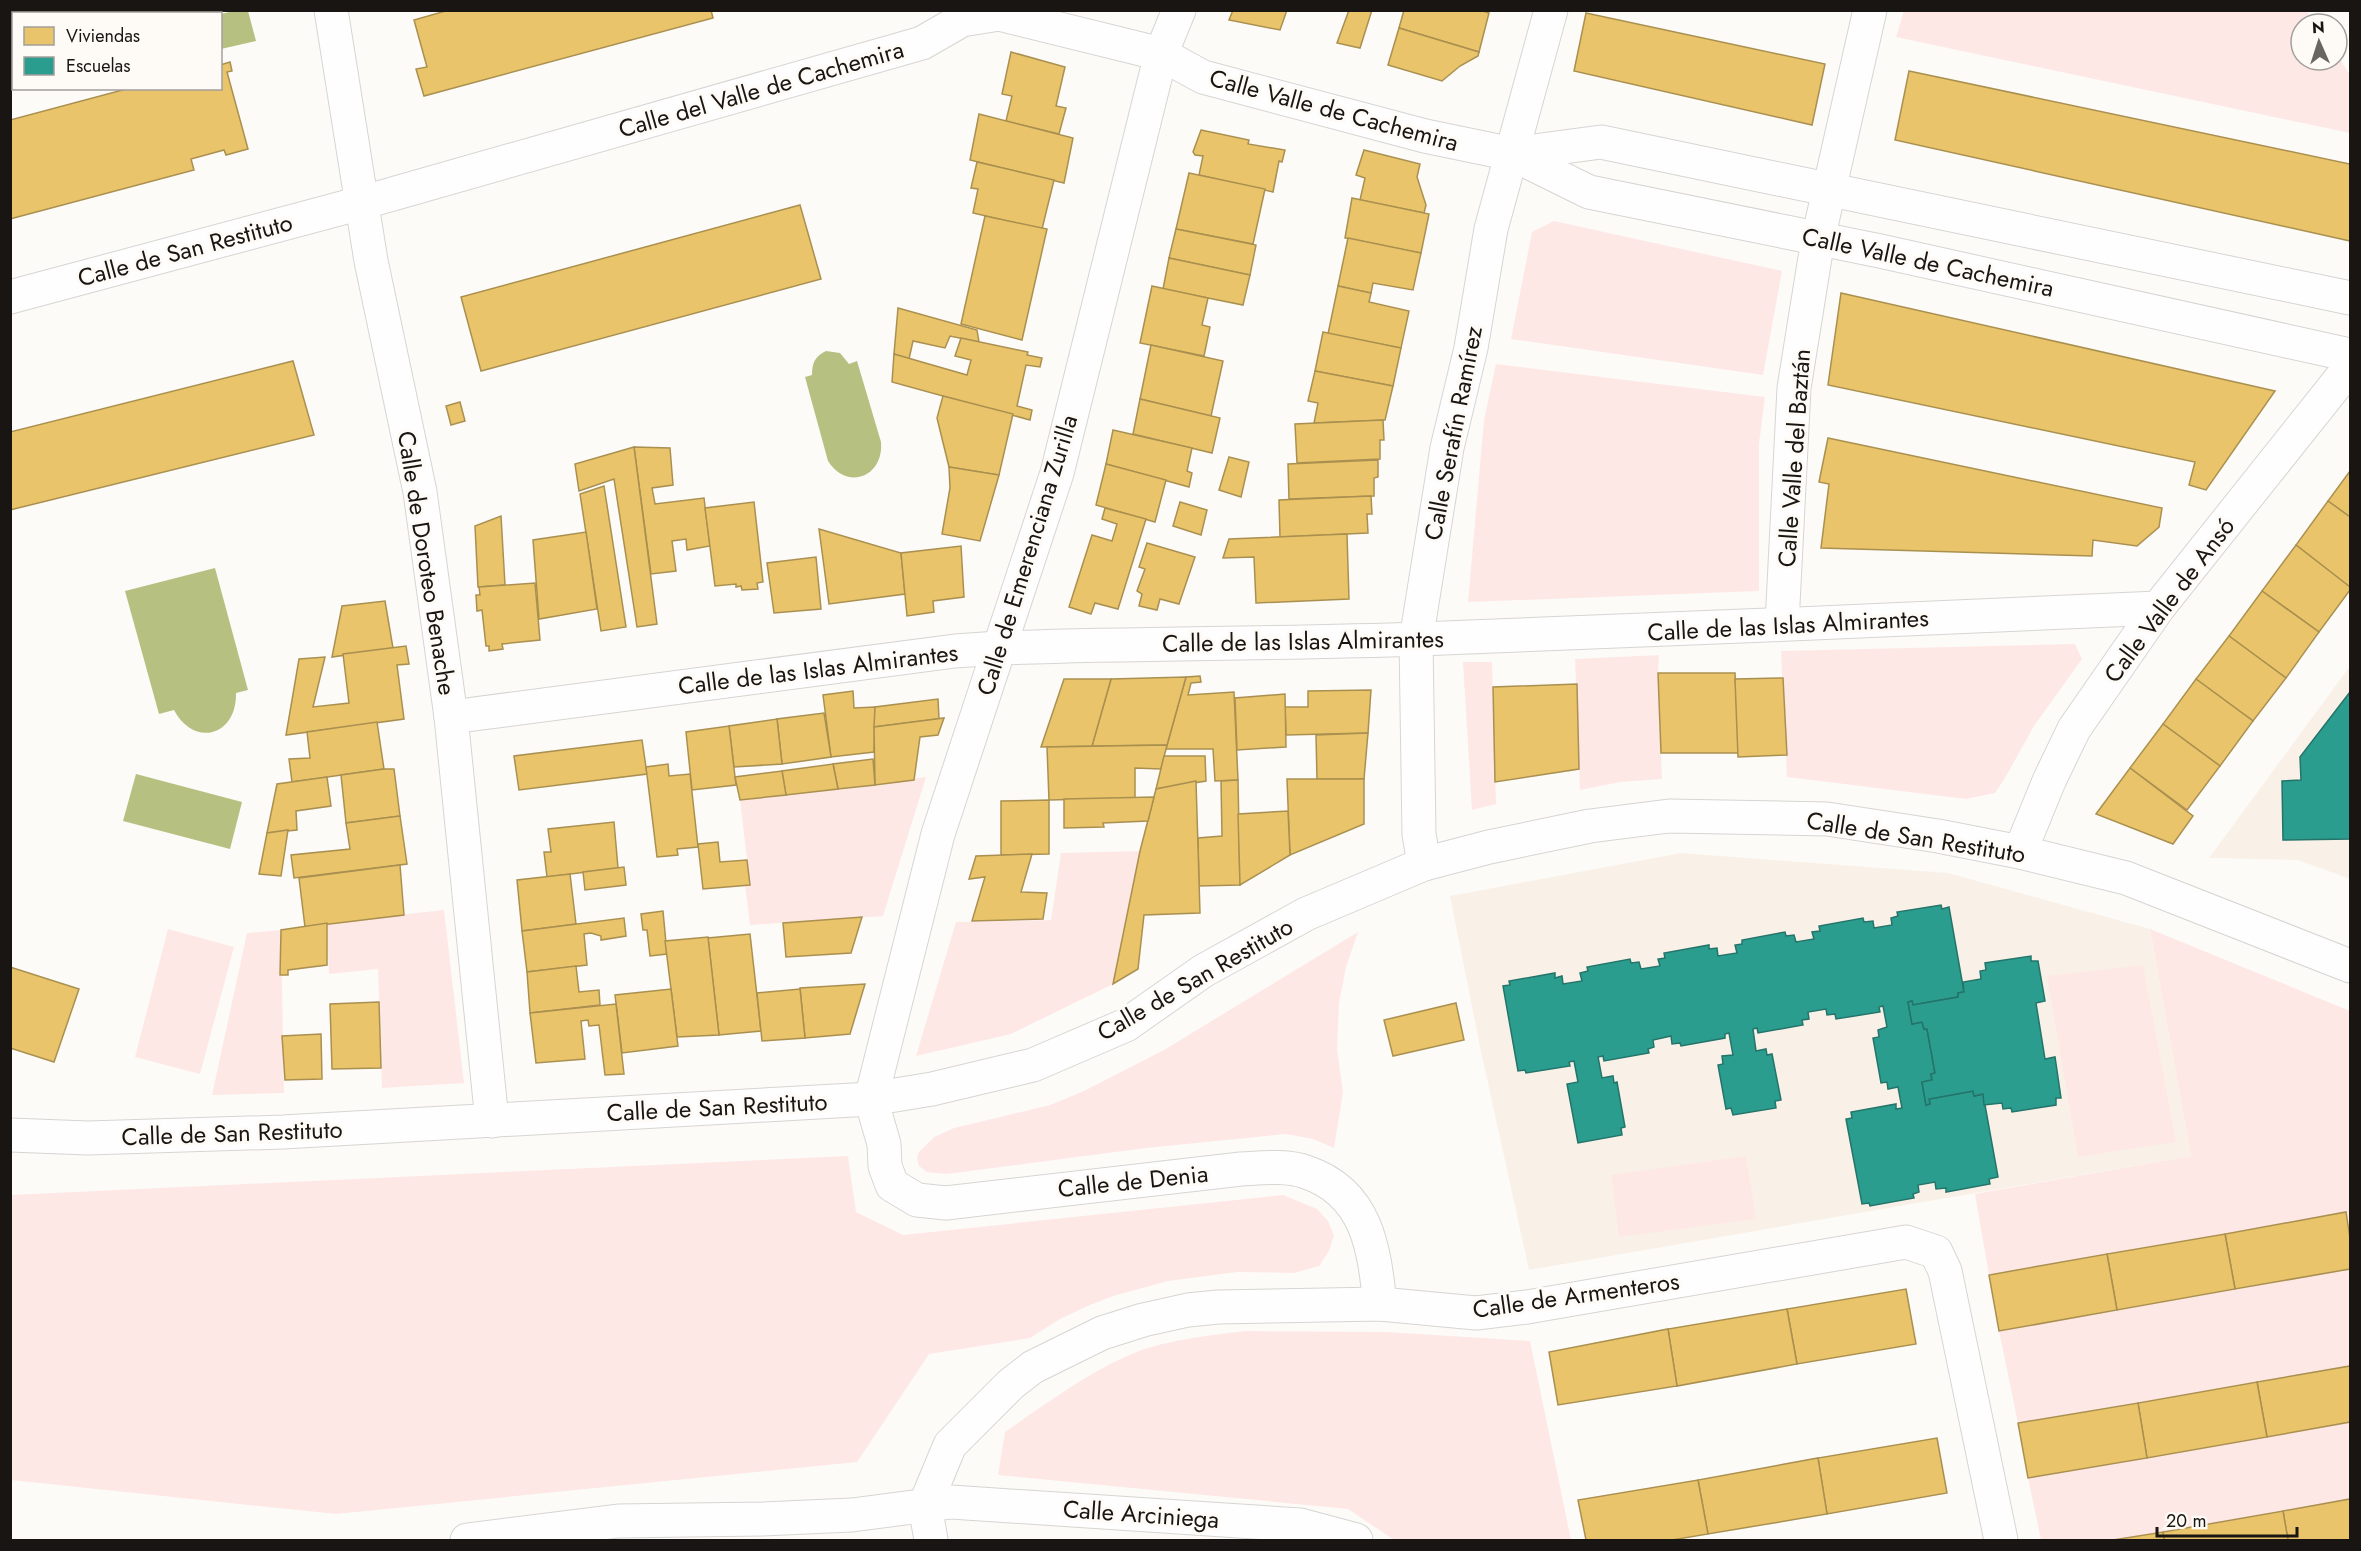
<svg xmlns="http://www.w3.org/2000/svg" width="2361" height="1551" viewBox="0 0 2361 1551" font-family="Jost,sans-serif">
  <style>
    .built { fill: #f9f1e7 }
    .green { fill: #fee8e5 }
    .water { fill: #b6c080 }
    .homes { fill: #e9c46a; stroke: #aa9050; stroke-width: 1.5 }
    .schools { fill: #2a9d8f; stroke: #25746a; stroke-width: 1.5 }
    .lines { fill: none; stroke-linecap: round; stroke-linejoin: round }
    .minor-casing { stroke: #d7d5d2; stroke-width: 35 }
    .minor { stroke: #fffefe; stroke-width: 33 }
    .labels { text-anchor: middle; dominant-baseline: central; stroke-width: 6; stroke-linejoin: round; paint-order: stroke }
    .street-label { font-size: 24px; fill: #181512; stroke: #fefbf7 }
  </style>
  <rect width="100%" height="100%" fill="#fdfbf8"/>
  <g class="built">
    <polygon points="2350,666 2350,879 2298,860 2209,858"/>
    <polygon points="1681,853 1948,873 2150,929 2191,1156 1529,1270 1480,1047 1450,896"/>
  </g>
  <g class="green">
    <polygon points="1904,11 2307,11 2316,24 2301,24 2301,60 2337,60 2337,55 2350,75 2350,133 1896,37"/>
    <polygon points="1554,221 1782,271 1763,375 1511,339 1532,232"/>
    <polygon points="1496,364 1765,397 1759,444 1759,591 1468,602 1484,420"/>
    <polygon points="2075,644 2082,659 2034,726 2005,778 1995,793 1966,799 1787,777 1781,651"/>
    <polygon points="1659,655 1658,673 1662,779 1620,782 1580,790 1575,659"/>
    <polygon points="1463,662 1492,662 1496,804 1472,810"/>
    <polygon points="926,777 883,916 750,925 745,884 750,884 740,800"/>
    <polygon points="1140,851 1113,984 1011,1034 916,1056 956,922 1051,920 1061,853"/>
    <polygon points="444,910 464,1083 382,1088 378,969 329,974 327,923"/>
    <polygon points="168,929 234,947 200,1074 135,1057"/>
    <polygon points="2150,929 2350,1011 2350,1238 2346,1213 1989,1275 1975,1194 2191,1156"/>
    <polygon points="281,930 284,1093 212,1095 247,933"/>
    <polygon points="1358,932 1346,967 1339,1003 1337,1049 1343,1092 1334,1148 1313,1139 1286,1134 1146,1148 947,1174 927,1172 919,1166 917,1158 919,1152 934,1137 954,1128 1050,1105 1084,1091 1164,1050"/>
    <polygon points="2143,965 2176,1142 2078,1157 2047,976"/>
    <polygon points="848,1156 856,1212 903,1235 1283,1195 1317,1209 1328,1221 1334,1235 1329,1251 1319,1266 1294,1273 1237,1272 1168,1281 1113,1296 1090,1305 1060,1319 1030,1338 929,1354 857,1462 336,1514 11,1480 11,1195"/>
    <polygon points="1746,1156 1756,1219 1619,1237 1611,1175"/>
    <polygon points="2350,1269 2350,1366 2018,1423 1999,1331"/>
    <path d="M 1245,1331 L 1386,1332 L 1530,1341 L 1571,1540 L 1394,1540 L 1348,1509 L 998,1475 L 1005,1432 C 1044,1405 1083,1376 1127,1356 C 1162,1340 1207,1336 1245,1331 Z"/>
    <polygon points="2350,1422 2350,1499 2113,1540 2041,1540 2028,1478"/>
  </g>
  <g class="water">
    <polygon points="233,11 248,11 256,41 221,49 221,14"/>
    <path d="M 826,351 L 840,353 L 849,364 L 857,361 L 881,442 C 884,477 847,491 828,461 L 805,377 L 812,375 C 812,363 815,356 826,351 Z"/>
    <path d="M 215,568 L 248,690 L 236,693 C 237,736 194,748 174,710 L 159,714 L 125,591 Z"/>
    <polygon points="136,774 242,802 230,849 123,821"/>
  </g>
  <g class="homes">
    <polygon points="449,10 711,10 713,18 424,96 416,69 427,67 414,20"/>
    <polygon points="1233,10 1287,10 1280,30 1229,20"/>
    <polygon points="1349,10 1372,10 1360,48 1337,43"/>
    <polygon points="1404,10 1480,10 1489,13 1479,52 1399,28"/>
    <polygon points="1586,13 1825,64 1812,125 1574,71"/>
    <polygon points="1399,28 1479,52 1478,56 1460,66 1442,81 1388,65"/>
    <polygon points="1011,52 1065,67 1056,106 1066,108 1059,134 1006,121 1012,96 1002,94"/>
    <polygon points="230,62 232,71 227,72 248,149 226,155 224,150 191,159 194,170 10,219 10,120 130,88 220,88 220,65"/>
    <polygon points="1909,71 2350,164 2350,241 1895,140"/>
    <polygon points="979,114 1073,138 1064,183 970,160"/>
    <polygon points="1201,130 1249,140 1248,144 1285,150 1282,162 1279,161 1273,192 1199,175 1203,156 1195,155 1193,152"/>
    <polygon points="1364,150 1420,164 1417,177 1426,205 1424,213 1360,200 1365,178 1356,175"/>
    <polygon points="977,162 1054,180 1042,229 973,213 978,189 971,188"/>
    <polygon points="1189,173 1265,189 1253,244 1176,229"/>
    <polygon points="1352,198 1429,214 1421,253 1345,238"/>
    <polygon points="800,205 821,279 481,371 461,297"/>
    <polygon points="985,216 1047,229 1022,340 961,324"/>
    <polygon points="1176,229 1256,245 1250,275 1169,258"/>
    <polygon points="1348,238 1421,253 1413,290 1373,283 1371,293 1338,286"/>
    <polygon points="1169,258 1250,275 1243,305 1163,289"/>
    <polygon points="1152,286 1208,298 1202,325 1210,327 1204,356 1140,343"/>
    <polygon points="1338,286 1371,293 1369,302 1409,311 1401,348 1328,334"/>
    <polygon points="1841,293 2275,391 2206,490 2189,485 2195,462 1828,385"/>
    <polygon points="898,308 977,330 979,342 950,336 945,348 913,341 909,359 894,354"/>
    <polygon points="1323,332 1401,348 1393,386 1315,371"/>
    <polygon points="961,338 1028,352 1027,355 1042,358 1040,367 1026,365 1017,406 1032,410 1030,420 892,382 894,354 967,375 971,360 955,356"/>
    <polygon points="1151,345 1223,361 1211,416 1140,399"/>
    <polygon points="293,361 314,435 10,510 10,432"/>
    <polygon points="1315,371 1393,386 1385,420 1314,423 1318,403 1308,401"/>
    <polygon points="943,396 1013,414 999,475 949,467 937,418"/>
    <polygon points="1140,399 1220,418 1212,453 1133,434"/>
    <polygon points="460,402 465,421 451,425 446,406"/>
    <polygon points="1383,420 1384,440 1380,440 1380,459 1297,463 1295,424"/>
    <polygon points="1113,430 1192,448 1187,471 1192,473 1189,487 1106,464"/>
    <polygon points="1828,438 2162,508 2159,527 2137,546 2093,540 2092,556 1821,548 1829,484 1819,482"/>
    <polygon points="634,447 670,448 673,485 652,488 655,504 704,498 710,546 687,550 686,539 672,541 676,571 651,574"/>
    <polygon points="634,447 657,624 637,627 614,479 579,491 575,464"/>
    <polygon points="1229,457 1249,462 1241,497 1219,490"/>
    <polygon points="1378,460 1378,477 1374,478 1374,496 1289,499 1288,464"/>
    <polygon points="1106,464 1166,480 1155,522 1096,505"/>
    <polygon points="949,467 999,475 980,541 942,534 950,488"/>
    <polygon points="2350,471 2350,517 2328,501"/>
    <polygon points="604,486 626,627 601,631 580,494"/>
    <polygon points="1371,496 1372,514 1367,514 1368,533 1280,537 1279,500"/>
    <polygon points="2328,501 2350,517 2350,587 2296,545"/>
    <polygon points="754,502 763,582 757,583 758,589 742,590 741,586 736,587 736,584 715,586 705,508"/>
    <polygon points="1180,502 1207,510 1201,535 1173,526"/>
    <polygon points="1105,508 1146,519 1118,609 1095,603 1091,614 1069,607 1092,535 1112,541 1117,524 1102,519"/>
    <polygon points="501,516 505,585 478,587 475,526"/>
    <polygon points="819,529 901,553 905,594 829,604"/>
    <polygon points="586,532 597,609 539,619 533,540"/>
    <polygon points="1347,534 1349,599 1256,603 1254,557 1223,558 1229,539"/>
    <polygon points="1147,543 1195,557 1179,604 1160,599 1157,610 1139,606 1142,594 1137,591 1145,569 1139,567"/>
    <polygon points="2296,545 2350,587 2350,590 2319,632 2262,591"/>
    <polygon points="961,546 964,597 933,601 934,612 907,616 901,553"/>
    <polygon points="816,557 821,609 774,613 767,563"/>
    <polygon points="535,583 540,640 502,644 503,649 489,651 489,646 486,646 482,610 477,611 476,595 480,595 479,587"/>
    <polygon points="2262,591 2319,632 2286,678 2229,636"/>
    <polygon points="385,601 393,648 332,657 342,606"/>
    <polygon points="2229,636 2286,678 2253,721 2196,679"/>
    <polygon points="406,646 409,664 397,665 404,719 286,735 299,659 325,657 313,707 349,703 343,654"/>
    <polygon points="1658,673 1735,673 1739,753 1661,753"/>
    <polygon points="1200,676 1201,682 1191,683 1188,695 1234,692 1238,780 1215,781 1213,749 1166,749 1186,677"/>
    <polygon points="1186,677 1167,745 1092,746 1111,679"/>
    <polygon points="1783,678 1787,755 1738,757 1735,679"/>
    <polygon points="1064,679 1111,679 1092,746 1041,747"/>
    <polygon points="2196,679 2253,721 2220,766 2163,724"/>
    <polygon points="1577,684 1579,769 1495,782 1493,687"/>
    <polygon points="1371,690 1368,733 1286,735 1285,707 1308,707 1308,691"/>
    <polygon points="853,691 854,708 875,707 874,752 831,757 823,695"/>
    <polygon points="1285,694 1286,747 1237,750 1235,698"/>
    <polygon points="938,699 939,719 874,727 875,707"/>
    <polygon points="824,713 831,757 782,764 777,719"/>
    <polygon points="944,718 938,735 920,737 914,780 875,785 874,727"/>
    <polygon points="777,719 782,764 734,767 729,726"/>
    <polygon points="377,722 384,769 292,782 289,759 310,758 307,732"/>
    <polygon points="2163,724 2220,766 2187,810 2130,768"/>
    <polygon points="729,726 736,785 692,790 686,732"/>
    <polygon points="1368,733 1364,779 1317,779 1316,735"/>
    <polygon points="642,740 647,774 519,790 514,756"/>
    <polygon points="1167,745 1161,769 1135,768 1135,798 1049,800 1047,747"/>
    <polygon points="1164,756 1205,756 1206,781 1156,789"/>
    <polygon points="873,759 875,785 838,789 833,764"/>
    <polygon points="668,764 669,776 690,774 698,847 677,849 678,855 657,857 646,767"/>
    <polygon points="833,764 838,789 786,795 782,771"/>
    <polygon points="2130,768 2193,816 2173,844 2096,814"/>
    <polygon points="384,769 394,769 400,816 346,823 341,775"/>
    <polygon points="782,771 786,795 740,800 735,777"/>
    <polygon points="327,777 331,806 296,811 297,830 267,833 277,784"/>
    <polygon points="1287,779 1364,779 1364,824 1290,855"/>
    <polygon points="1238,780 1240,885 1199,886 1198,838 1222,836 1221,781"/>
    <polygon points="1196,781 1200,913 1144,915 1138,969 1113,984 1140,851 1156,789"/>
    <polygon points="1154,797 1148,821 1103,823 1104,827 1064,828 1064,799"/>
    <polygon points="1049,800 1049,854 1001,855 1001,801"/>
    <polygon points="1288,811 1290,855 1240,885 1238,814"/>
    <polygon points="400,816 407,864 294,878 291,855 350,849 346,823"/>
    <polygon points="614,822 618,868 547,877 544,852 551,852 548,829"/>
    <polygon points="288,830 281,876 259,874 267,833"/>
    <polygon points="718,842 720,862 747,860 750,885 703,889 698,844"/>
    <polygon points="1032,854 1021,892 1047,893 1043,919 972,921 985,877 969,879 976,856"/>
    <polygon points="400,865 404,915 305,927 299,878"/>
    <polygon points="624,867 626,885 585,890 583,872"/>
    <polygon points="570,874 576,924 522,931 517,880"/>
    <polygon points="663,911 667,954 650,956 647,930 643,930 641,914"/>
    <polygon points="862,917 851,953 786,957 783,923"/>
    <polygon points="624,918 626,936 601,940 601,936 591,933 584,934 587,965 527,972 522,931"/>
    <polygon points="327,923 327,965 288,970 288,975 280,975 281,930"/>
    <polygon points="750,934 761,1031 719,1035 708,938"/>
    <polygon points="708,937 719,1035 677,1037 665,941"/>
    <polygon points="576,966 579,992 599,990 600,1005 530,1013 527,972"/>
    <polygon points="10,967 79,989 54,1062 10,1048"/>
    <polygon points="865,984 850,1034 805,1038 800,988"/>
    <polygon points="671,989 678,1046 622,1053 615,995"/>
    <polygon points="800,989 805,1038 762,1041 757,993"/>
    <polygon points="379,1002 381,1068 332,1069 330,1004"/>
    <polygon points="1456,1003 1464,1040 1393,1056 1384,1020"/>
    <polygon points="616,1004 624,1074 605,1075 599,1025 589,1026 588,1020 581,1021 585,1059 536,1063 530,1013"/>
    <polygon points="321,1034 322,1079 285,1080 282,1036"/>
    <polygon points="2346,1212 2350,1238 2350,1269 2235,1289 2225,1234"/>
    <polygon points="2225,1234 2235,1289 2117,1310 2107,1254"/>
    <polygon points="2107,1254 2117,1310 1999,1331 1989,1275"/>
    <polygon points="1906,1289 1916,1344 1797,1364 1787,1309"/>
    <polygon points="1787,1309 1797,1364 1677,1386 1668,1329"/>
    <polygon points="1668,1329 1677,1386 1558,1405 1549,1352"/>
    <polygon points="2350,1366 2350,1422 2267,1437 2257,1382"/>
    <polygon points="2257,1382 2267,1437 2147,1458 2138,1403"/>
    <polygon points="2138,1403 2147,1458 2028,1478 2018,1423"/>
    <polygon points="1937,1438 1947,1493 1827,1514 1818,1458"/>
    <polygon points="1818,1458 1827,1514 1708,1534 1698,1480"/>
    <polygon points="1698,1480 1708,1534 1672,1540 1586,1540 1578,1500"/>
    <polygon points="2350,1499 2350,1540 2288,1540 2283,1511"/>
    <polygon points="2283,1511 2288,1540 2164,1540 2163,1532"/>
    <polygon points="2163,1532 2164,1540 2113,1540"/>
  </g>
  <g class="schools">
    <polygon points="2350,692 2350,839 2283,840 2282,781 2301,780 2300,757"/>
    <polygon points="1941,905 1942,909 1949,907 1964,992 1958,993 1958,997 1913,1005 1912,1001 1908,1002 1912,1024 1922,1022 1924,1029 1927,1029 1935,1073 1931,1074 1932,1080 1922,1082 1926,1105 1930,1104 1929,1099 1973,1091 1974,1096 1983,1094 1998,1177 1989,1179 1990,1184 1946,1192 1946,1188 1936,1189 1935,1182 1918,1185 1919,1192 1913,1194 1914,1198 1870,1206 1869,1203 1862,1204 1846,1119 1852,1118 1851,1112 1896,1104 1896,1109 1902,1108 1898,1087 1888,1089 1887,1082 1881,1083 1873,1038 1879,1037 1878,1030 1887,1027 1883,1006 1879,1007 1880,1012 1836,1019 1835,1014 1827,1015 1826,1009 1808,1012 1809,1019 1802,1020 1803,1025 1758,1033 1757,1028 1753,1029 1756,1051 1766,1049 1767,1055 1772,1054 1781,1100 1775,1101 1776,1108 1733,1115 1731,1108 1726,1109 1718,1065 1723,1064 1722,1056 1733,1055 1729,1033 1725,1034 1725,1038 1681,1046 1680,1043 1672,1044 1671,1036 1653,1040 1654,1047 1648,1049 1649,1053 1604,1061 1603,1056 1598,1057 1602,1078 1613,1076 1614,1083 1617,1082 1625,1127 1621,1128 1622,1135 1578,1143 1567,1084 1578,1082 1574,1061 1569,1062 1570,1066 1526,1073 1525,1070 1518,1071 1503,986 1510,985 1509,981 1555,973 1555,978 1562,976 1563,984 1582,981 1580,973 1588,971 1587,967 1630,959 1631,963 1639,962 1641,969 1660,966 1658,959 1665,958 1664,953 1709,945 1709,949 1717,948 1718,956 1737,953 1735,945 1742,944 1742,940 1785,932 1786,936 1794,935 1796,942 1814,939 1812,932 1820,931 1819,926 1863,918 1864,922 1873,921 1874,928 1892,925 1891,918 1898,916 1897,912"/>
    <polygon points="2031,956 2031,961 2038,961 2045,1001 2036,1003 2045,1059 2055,1057 2061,1098 2056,1098 2056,1105 2012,1112 2011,1108 2003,1109 2002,1103 1984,1105 1983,1094 1974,1096 1973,1091 1929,1099 1930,1104 1926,1105 1922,1082 1932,1080 1931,1074 1935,1073 1927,1029 1924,1029 1922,1022 1912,1024 1908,1002 1912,1001 1913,1005 1958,997 1958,993 1964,992 1963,982 1981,979 1980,971 1986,970 1985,963"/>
  </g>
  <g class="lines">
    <g class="minor-casing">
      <g id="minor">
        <polyline points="331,10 371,261 420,492 451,717 492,1121"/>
        <path d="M 1179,10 L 1161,54 L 1057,473 L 938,834 L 871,1099 L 884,1144 L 885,1166 L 892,1185 L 917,1200 L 946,1203 L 1241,1169 C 1262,1168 1286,1165 1306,1172 C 1368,1193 1374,1249 1380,1304"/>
        <polyline points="35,14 45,10"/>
        <polyline points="1512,154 1601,142 2350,298"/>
        <polyline points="10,297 361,203 922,43 962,20 999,14 1161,54 1203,77 1425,136 1512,154 1589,192 1880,251 2350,355"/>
        <polyline points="1782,624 1794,388 1818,239 1870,10"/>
        <path d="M 451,717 L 955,651 L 999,648 C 1139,643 1279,644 1419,639 C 1665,631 1912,618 2158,608"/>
        <polyline points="2020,852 2049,781 2074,729 2158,608 2350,367"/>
        <polyline points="1424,864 1419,834 1416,640 1447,448 1471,348 1491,229 1551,10"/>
        <polyline points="10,1135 88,1138 283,1132 871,1099 932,1089 1033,1065 1126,1025 1203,971 1306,914 1424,864 1489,847 1590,826 1669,816 1827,819 1938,836 2020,852 2126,878 2350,966"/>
        <polyline points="467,1540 618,1521 762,1519 852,1515 951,1502 1300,1525 1356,1540"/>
        <polyline points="931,1540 925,1505 950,1445 1011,1384 1033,1367 1102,1333 1143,1320 1188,1310 1218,1307 1380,1304 1476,1313 1527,1307 1906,1242 1936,1252 1945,1271 2001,1540"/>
      </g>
    </g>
    <use href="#minor" class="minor"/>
  </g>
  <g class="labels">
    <g class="street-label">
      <text transform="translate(761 89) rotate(-16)">Calle del Valle de Cachemira</text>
      <text transform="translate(1334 110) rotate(15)">Calle Valle de Cachemira</text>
      <text transform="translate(185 250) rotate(-15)">Calle de San Restituto</text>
      <text transform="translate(1928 262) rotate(12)">Calle Valle de Cachemira</text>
      <text transform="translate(1453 433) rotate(-79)">Calle Serafín Ramírez</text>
      <text transform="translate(1794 458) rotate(-86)">Calle Valle del Baztán</text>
      <text transform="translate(1027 555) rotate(-73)">Calle de Emerenciana Zurilla</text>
      <text transform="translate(427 563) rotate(81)">Calle de Doroteo Benache</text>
      <text transform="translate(2169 600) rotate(-53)">Calle Valle de Ansó</text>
      <text transform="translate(1788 625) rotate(-3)">Calle de las Islas Almirantes</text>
      <text transform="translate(1303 641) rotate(-1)">Calle de las Islas Almirantes</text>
      <text transform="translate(818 669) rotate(-7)">Calle de las Islas Almirantes</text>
      <text transform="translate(1916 837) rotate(9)">Calle de San Restituto</text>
      <text transform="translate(1195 979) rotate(-30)">Calle de San Restituto</text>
      <text transform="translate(717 1107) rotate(-3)">Calle de San Restituto</text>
      <text transform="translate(232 1133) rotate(-2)">Calle de San Restituto</text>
      <text transform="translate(1133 1181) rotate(-6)">Calle de Denia</text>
      <text transform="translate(1576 1295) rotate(-8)">Calle de Armenteros</text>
      <text transform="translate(1141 1514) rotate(4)">Calle Arciniega</text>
    </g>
  </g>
  <rect width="2361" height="1551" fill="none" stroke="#181512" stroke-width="24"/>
  <rect x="12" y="12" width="210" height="78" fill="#fefbf7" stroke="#a29f9b" stroke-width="1.5"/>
  <rect x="24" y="27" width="30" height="18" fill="#e9c46a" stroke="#a29f9b" stroke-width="1.5"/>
  <text x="66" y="42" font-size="18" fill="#181512">Viviendas</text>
  <rect x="24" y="57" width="30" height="18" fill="#2a9d8f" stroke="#a29f9b" stroke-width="1.5"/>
  <text x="66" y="72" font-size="18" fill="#181512">Escuelas</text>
  <g transform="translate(2319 42) rotate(357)"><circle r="28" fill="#fefbf7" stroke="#a29f9b" stroke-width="1.5"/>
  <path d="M0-4.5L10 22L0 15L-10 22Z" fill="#686662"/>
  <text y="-9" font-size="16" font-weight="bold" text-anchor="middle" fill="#181512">N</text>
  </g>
  <path d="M2157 1527v9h140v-9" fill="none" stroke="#181512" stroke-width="3"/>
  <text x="2166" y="1527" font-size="18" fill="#181512" stroke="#fefbf7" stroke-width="4.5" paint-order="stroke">20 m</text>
</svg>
